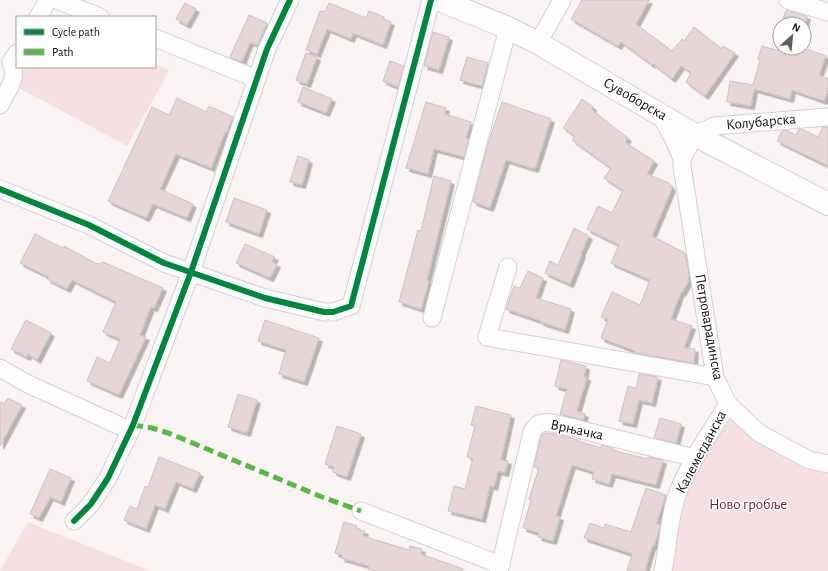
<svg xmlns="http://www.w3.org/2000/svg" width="828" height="571" viewBox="0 0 828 571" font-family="'Alegreya Sans',sans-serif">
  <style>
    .green { fill: #f7e0e2 }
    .building { fill: #e8d5d8; stroke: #cac4c5; filter: url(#shadow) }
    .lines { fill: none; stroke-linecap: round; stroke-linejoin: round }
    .minor-casing { stroke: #d5d0d0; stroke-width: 19 }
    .secondary-casing { stroke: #d5d0d0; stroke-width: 24 }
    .minor { stroke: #fefdfd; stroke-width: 17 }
    .secondary { stroke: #fefdfd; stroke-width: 22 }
    .quiet { stroke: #58b947; stroke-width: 5; stroke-dasharray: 10 5; stroke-linecap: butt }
    .cycleway-casing { stroke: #fff; stroke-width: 8 }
    .cycleway { stroke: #00873e; stroke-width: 6 }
    .labels { text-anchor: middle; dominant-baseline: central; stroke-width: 3; stroke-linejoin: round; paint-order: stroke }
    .street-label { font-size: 15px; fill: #140f10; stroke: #fff }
    .park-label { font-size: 15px; fill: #751a33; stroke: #fff }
  </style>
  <defs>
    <filter id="shadow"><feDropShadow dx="3.5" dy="3.5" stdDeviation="0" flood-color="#0004"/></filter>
  </defs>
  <rect width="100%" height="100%" fill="#faf4f4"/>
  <g class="green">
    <polygon points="155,64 169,71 127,146 8,82 18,67 155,67"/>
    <polygon points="728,404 759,433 828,464 828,571 663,571 673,508"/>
    <polygon points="28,522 151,571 0,571"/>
  </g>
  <g class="building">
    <polygon points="582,0 649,0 636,24 672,51 682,39 684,41 694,27 722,49 723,46 735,53 705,96 686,82 691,72 681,66 672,79 653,64 652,65 621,42 618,46 571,19"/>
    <polygon points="185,3 196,9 187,25 176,19"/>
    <polygon points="329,3 366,18 369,11 384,17 383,19 391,22 383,45 353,33 351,39 327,29 317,54 306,50 320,11 325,12"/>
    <polygon points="786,10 807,16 805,24 781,24"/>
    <polygon points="249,15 267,23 257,45 250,42 242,62 230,57"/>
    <polygon points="433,32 449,37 439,70 424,66"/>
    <polygon points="762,46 798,56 799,51 804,52 804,48 826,56 819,75 828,79 828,90 824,101 792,90 790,99 754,89 751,106 727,102 730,81 753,85 760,60 758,59"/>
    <polygon points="306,53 317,57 307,84 296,80"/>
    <polygon points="467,57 488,63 482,86 460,80"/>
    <polygon points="390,61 404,66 398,87 383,81"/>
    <polygon points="303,87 332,99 326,113 298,102"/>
    <polygon points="177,98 206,112 209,106 233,117 226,133 225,132 211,168 176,154 160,189 193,204 187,218 153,204 146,218 108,201 152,107 169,115"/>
    <polygon points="582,99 593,107 592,110 628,138 625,142 654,161 647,174 669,183 672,188 652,236 685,253 689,273 688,282 682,293 681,292 671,319 692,326 684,348 695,349 694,363 635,353 635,351 601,338 608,319 601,317 612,292 640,305 650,280 611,263 619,245 587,229 598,206 612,213 623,190 604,178 611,168 572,140 575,136 563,128"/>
    <polygon points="426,102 446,108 445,114 471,122 466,138 469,139 464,157 434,149 428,174 406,168"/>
    <polygon points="502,102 551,119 535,169 506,160 490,208 473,202 488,144"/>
    <polygon points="823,127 828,127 828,166 777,141 782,131 786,130 796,135 799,129 802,129 818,137"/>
    <polygon points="298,156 309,160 302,185 290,182"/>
    <polygon points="434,176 451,181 427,280 429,281 421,309 399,302 418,230 421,231"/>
    <polygon points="234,198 267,210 259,234 226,222"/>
    <polygon points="574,228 589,236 581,253 582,254 570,284 545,273 550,261 558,265"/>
    <polygon points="35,234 63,248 64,246 97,264 98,263 101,264 103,262 163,288 154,308 151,307 140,335 146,337 119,395 87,381 97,357 110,363 120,339 103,332 116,302 72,280 67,289 47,279 49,277 20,263"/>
    <polygon points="245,244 275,257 272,262 277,264 270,278 236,263"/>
    <polygon points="528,271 543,278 536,298 571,309 565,330 540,322 541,321 506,309 514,286 520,288"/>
    <polygon points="26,320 51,333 37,360 28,354 27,357 11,349"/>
    <polygon points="265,320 319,338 304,382 279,374 286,350 258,341"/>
    <polygon points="561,360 586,366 584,377 587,377 577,411 585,414 583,420 560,414 567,389 555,386"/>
    <polygon points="639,374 658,377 652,403 639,400 633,424 619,421 628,386 636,388"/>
    <polygon points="238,394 257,400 247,433 228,427"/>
    <polygon points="8,398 22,405 0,446 0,402 4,404"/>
    <polygon points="476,406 511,415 501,460 508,461 505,473 498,471 494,487 490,486 482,519 448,511 454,486 465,489 473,458 467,457 475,426 471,425"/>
    <polygon points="660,418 681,424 676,443 654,438"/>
    <polygon points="337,426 361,434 347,477 333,472 334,467 325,464"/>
    <polygon points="544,433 555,434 578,440 578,441 601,448 602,445 613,448 613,450 647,459 648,457 663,460 656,485 612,474 609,484 592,479 594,472 572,465 556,516 560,517 553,541 538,537 539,533 523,528 531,500 529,499 539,468 534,467 541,436"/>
    <polygon points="159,457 200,473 193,489 176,482 165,509 155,505 146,529 124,520 130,506 137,509 145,486 148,487"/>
    <polygon points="50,469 71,478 61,502 50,497 39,518 30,514"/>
    <polygon points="646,488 666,495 656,524 660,525 659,530 654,546 652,546 645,571 627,571 632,554 584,538 590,523 604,528 605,524 631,532"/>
    <polygon points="344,522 357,526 356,529 365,531 363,536 409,550 410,546 422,549 421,554 463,569 463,571 376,571 368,569 369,566 341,558 342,555 335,553"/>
  </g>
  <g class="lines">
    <g class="minor-casing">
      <g id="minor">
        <polyline points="57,0 100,17"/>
        <polyline points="788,0 828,12"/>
        <polyline points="38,17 48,0"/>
        <polyline points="155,38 257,79"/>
        <polyline points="538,43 562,0"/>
        <path d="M 0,105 C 8,89 18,80 11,62 L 17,53"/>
        <polyline points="660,114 673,138 682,158"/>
        <polyline points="828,117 714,126 695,135 682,158 682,166 715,377 728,404 759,433 809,460 828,464"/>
        <polyline points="0,189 89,225 164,263 265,298 324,312 333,312 351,306 431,0"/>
        <polyline points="508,267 487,337 715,377"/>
        <polyline points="432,318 508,28"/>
        <polyline points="0,368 26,383 131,431"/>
        <polyline points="361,511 501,565"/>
        <polyline points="74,521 91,504 108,478 133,425 191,272 267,49 290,0"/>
        <path d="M 499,571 L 532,432 C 538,420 545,422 557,424 L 695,458"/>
        <path d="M 663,571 C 668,547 669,517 677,495 C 689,463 710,433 728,404"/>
      </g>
    </g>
    <g class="secondary-casing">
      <polyline id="secondary" points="440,0 508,28 538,43 695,135 828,204"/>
    </g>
    <use href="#minor" class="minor"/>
    <use href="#secondary" class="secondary"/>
    <polyline class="quiet" points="133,425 152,428 171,434 322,497 361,511"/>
    <g class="cycleway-casing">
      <g id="cycleway">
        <polyline points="0,189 89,225 164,263 265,298 324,312 333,312 351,306 431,0"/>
        <polyline points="74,521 91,504 108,478 133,425 191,272 267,49 290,0"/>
      </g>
    </g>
    <use href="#cycleway" class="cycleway"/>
  </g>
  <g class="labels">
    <g class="street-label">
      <text transform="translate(635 99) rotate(30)">Сувоборска</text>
      <text transform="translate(761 122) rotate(-5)">Колубарска</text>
      <text transform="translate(709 327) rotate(80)">Петроварадинска</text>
      <text transform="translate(577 430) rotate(12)">Врњачка</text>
      <text transform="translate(701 452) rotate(-62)">Калемегданска</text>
    </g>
    <g class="park-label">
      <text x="748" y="504">Ново гробље</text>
    </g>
  </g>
  <rect x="16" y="16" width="140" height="52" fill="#ffffff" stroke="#a19f9f"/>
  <rect x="24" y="29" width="20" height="6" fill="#00873e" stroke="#a19f9f"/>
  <text x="52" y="36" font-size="12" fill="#140f10">Cycle path</text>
  <rect x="24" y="49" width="20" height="6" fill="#58b947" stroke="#a19f9f"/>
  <text x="52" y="56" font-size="12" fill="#140f10">Path</text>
  <g transform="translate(792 36) rotate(27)"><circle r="19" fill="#ffffff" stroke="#a19f9f"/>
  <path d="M0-3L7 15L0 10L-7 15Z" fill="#645f60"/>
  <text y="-6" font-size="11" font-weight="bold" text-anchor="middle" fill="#140f10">N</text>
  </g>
</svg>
